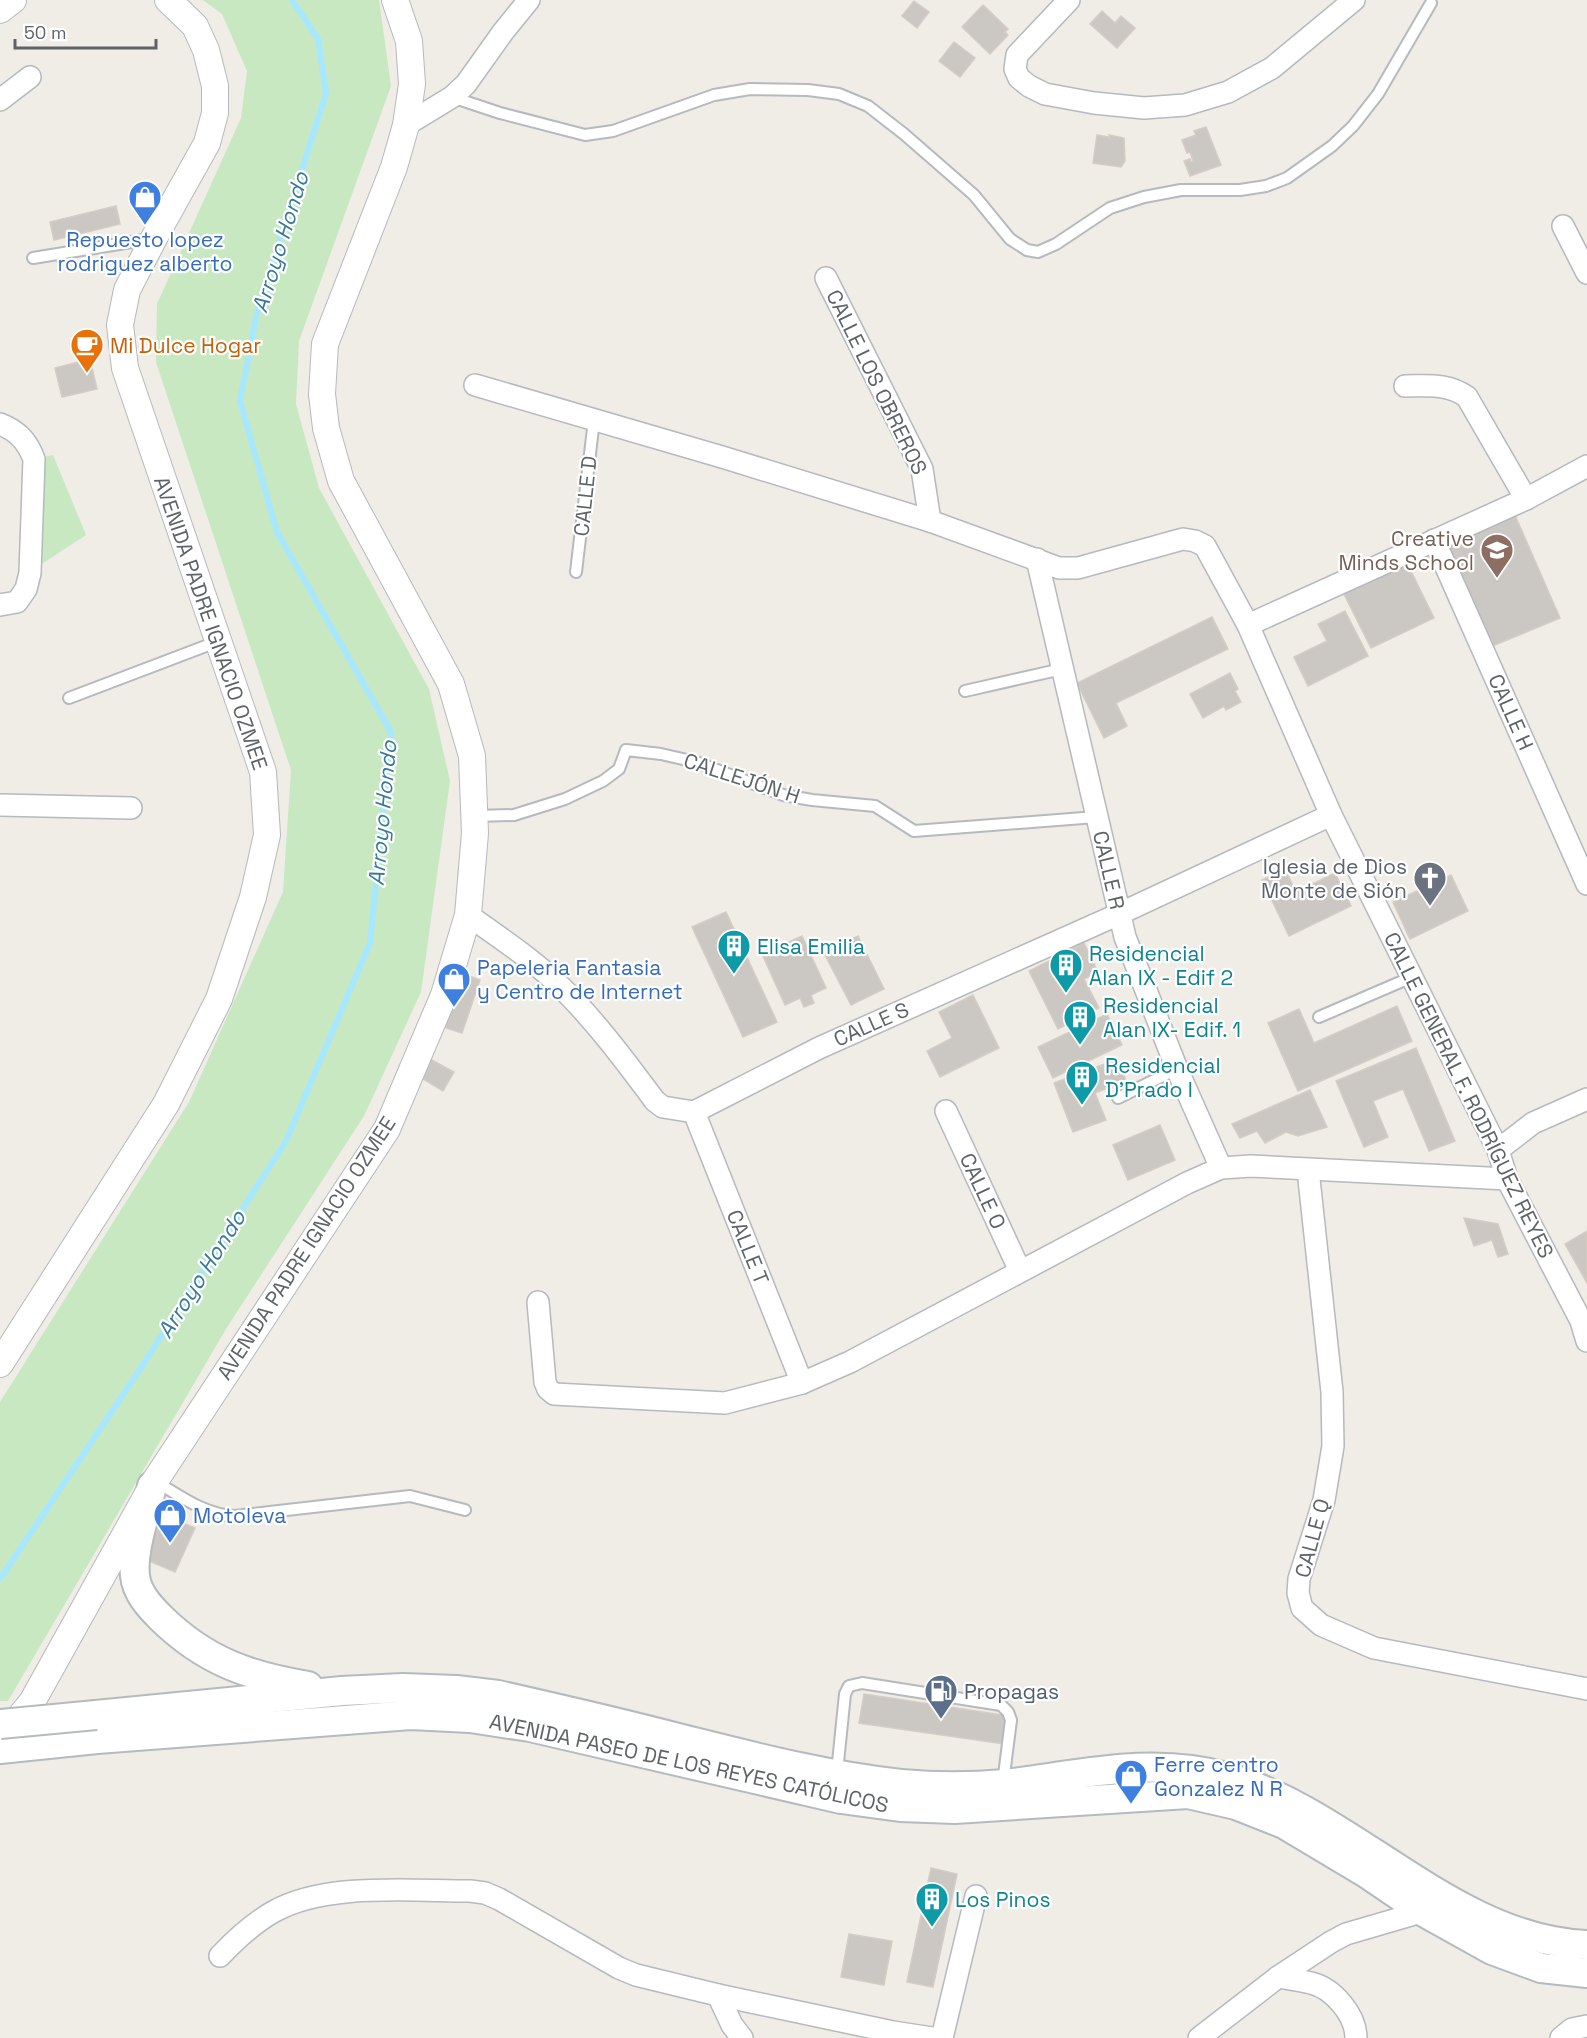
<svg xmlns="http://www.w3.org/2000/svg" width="1587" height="2038" viewBox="0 0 1587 2038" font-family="'Space Grotesk',sans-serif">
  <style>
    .green { fill: #c8e8c2 }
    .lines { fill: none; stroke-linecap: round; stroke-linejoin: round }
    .stream { stroke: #a7e7ff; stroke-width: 6 }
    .building { fill: #cbc7c3; stroke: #d5cdc4; stroke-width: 1.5 }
    .service-casing { stroke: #b6b9bd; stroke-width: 14 }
    .minor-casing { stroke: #b6b9bd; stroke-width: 24 }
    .tertiary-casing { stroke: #b6b9bd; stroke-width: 28 }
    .secondary-casing { stroke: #b4babe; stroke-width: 32 }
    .service { stroke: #fff; stroke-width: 10 }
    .minor { stroke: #fff; stroke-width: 21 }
    .tertiary { stroke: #fff; stroke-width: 26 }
    .secondary { stroke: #fff; stroke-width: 28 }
    .secondary-bridge-casing { stroke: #b4babe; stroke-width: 32; stroke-linecap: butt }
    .secondary-bridge { stroke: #fff; stroke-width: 28 }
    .labels { text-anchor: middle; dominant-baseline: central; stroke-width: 4.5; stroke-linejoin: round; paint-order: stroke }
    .shop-label { font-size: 21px; fill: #366cbe; stroke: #fff; text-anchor: start }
    .food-label { font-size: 21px; fill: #c56008; stroke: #fff; text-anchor: start }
    .street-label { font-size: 21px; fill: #5d6367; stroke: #fff }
    .education-label { font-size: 21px; fill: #785e54; stroke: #fff; text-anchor: end }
    .worship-label { font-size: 21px; fill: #5b616d; stroke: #fff; text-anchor: end }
    .culture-label { font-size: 21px; fill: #0d838f; stroke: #fff; text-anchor: start }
    .service-label { font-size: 21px; fill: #4e5e75; stroke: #fff; text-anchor: start }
    .water-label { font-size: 22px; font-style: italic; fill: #38789a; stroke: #fff }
  </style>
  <rect width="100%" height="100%" fill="#f0ece6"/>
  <g class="green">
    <polygon points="203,0 379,0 391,86 299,341 296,404 319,488 429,689 450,781 421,992 364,1116 226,1329 8,1701 0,1701 0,1402 189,1102 283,892 291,770 156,362 157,304 241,118 247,71 222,14"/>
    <polygon points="53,455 86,535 37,567 44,457"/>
  </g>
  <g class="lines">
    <polyline class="stream" points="0,1579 144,1363 286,1141 370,943 391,732 277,532 240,401 256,317 326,93 318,39 292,0"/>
  </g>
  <g class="building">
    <polygon points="914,1 929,12 917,28 902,16"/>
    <polygon points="983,5 1008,29 1005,32 1008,35 990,54 962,27"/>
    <polygon points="1102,11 1115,23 1121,16 1135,28 1117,48 1090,24"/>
    <polygon points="954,42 975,58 960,77 939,61"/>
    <polygon points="1206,127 1221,165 1190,176 1184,161 1190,159 1191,162 1193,161 1190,152 1187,153 1182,140 1196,135 1194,131"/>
    <polygon points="1097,135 1108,137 1110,140 1109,135 1124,138 1125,161 1121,167 1093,163"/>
    <polygon points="116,206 120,224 54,240 50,222"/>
    <polygon points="90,359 97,389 62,397 55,368"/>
    <polygon points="1511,506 1560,618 1483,650 1434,540"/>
    <polygon points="1406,561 1434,618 1371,648 1343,592"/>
    <polygon points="1345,611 1368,656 1308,686 1294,657 1327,641 1318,624"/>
    <polygon points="1212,617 1228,649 1116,703 1127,726 1104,738 1077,683"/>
    <polygon points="1230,673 1238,689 1235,691 1241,702 1226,710 1224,706 1203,718 1190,694"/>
    <polygon points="1285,869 1296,892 1335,873 1351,906 1289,936 1262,880"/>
    <polygon points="1451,875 1468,911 1410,939 1393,902"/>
    <polygon points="726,912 777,1022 743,1037 692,927"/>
    <polygon points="802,936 826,988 811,995 814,1003 804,1007 800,998 785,1005 762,954"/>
    <polygon points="858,936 884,989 851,1005 824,953"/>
    <polygon points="1084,943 1098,972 1084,979 1099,1008 1058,1029 1029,971"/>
    <polygon points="455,971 480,980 462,1033 437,1025"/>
    <polygon points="973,995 999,1048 940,1077 927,1051 952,1038 939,1012"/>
    <polygon points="1397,1006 1412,1041 1298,1091 1268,1023 1299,1009 1314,1043"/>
    <polygon points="1107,1014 1122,1045 1053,1078 1038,1047"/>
    <polygon points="1416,1048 1455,1141 1429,1151 1403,1089 1373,1101 1388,1137 1364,1147 1336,1081"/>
    <polygon points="428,1058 454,1072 443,1091 418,1076"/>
    <polygon points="1118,1059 1126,1081 1095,1093 1106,1120 1073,1132 1054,1083"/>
    <polygon points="1310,1090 1327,1127 1298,1136 1286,1132 1265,1143 1257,1131 1240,1138 1232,1124"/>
    <polygon points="1160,1125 1175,1160 1128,1180 1113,1145"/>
    <polygon points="1464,1218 1498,1224 1508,1254 1498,1257 1492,1240 1474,1246"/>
    <polygon points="1587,1231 1587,1283 1565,1244"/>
    <polygon points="164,1515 195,1528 175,1572 145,1559"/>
    <polygon points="864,1694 1015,1717 1011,1745 859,1723"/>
    <polygon points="931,1868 957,1874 933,1987 907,1982"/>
    <polygon points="849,1934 892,1941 884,1985 841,1977"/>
  </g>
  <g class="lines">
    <g class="service-casing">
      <g id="service">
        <polyline points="452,97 500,113 585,135 613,131 714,95 750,89 808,90 839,94 868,106 904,134 974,195 1010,239 1027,250 1038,252 1056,244 1110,208 1144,197 1181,190 1240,190 1266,186 1287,178 1332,146 1353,126 1378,94 1431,3"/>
        <polyline points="33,258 150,239"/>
        <polyline points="576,572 594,420"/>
        <polyline points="965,691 1062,669"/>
        <polyline points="69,698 219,641"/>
        <polyline points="475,816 514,815 565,799 603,781 619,769 626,750 661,754 696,762 783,795 812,800 875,806 914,831 1096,817"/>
        <polyline points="1319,1017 1412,977"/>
        <polyline points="1118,1098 1177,1069"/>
        <path d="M 155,1481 C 180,1496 205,1515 235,1516 L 410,1496 L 465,1510"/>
        <polyline points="837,1772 845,1694 849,1686 862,1683 1001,1705 1008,1712 1011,1720 1003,1783"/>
      </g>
    </g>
    <g class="minor-casing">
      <g id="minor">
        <polyline points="1069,0 1017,55 1015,69 1019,78 1029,86 1045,94 1094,103 1144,108 1185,105 1228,92 1272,68 1354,0"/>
        <polyline points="0,100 30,77"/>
        <polyline points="406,125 452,97 466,84 503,32 529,0"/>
        <polyline points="1563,226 1587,273"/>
        <polyline points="826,278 922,469 930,521"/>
        <polyline points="475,385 722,457 930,521 1059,568 1078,568 1183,539 1195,541 1205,546 1248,625 1331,815 1498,1150 1507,1179 1581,1321 1587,1341"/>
        <path d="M 1405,386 C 1428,386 1448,383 1467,397 L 1526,499"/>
        <path d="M 0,424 C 18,431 27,441 34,459 L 30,573 L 26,589 L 17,602 L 0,605"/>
        <polyline points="1434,540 1587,884"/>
        <polyline points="1037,559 1125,937 1177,1069 1221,1168"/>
        <polyline points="1248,625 1526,499 1587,466"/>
        <polyline points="0,805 131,808"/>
        <path d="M 468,915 C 500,938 534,960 562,988 C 597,1023 626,1062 655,1101 L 663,1107 L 694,1112 L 819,1048 L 1119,914 L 1331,815"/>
        <polyline points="946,1111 1020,1271"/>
        <polyline points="694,1112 802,1383"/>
        <polyline points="1498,1150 1533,1123 1587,1099"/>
        <polyline points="1308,1170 1332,1392 1333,1446 1324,1500 1299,1579 1298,1593 1302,1608 1321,1625 1374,1648 1587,1689"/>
        <polyline points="538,1302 545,1382 548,1389 554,1394 725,1403 802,1383 850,1362 1187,1183 1221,1168 1251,1166 1507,1179"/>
        <path d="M 220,1956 C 236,1939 252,1924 273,1912 C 325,1882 411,1891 470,1891 L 485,1893 L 499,1899 L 619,1968 L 636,1975 L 718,1995 L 732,2025 L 742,2038"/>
        <path d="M 1278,1977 C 1289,1979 1300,1980 1311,1983 C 1333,1988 1356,2015 1356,2038"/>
        <polyline points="718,1995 893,2032 932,2038"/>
        <polyline points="942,2038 976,1896"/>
        <polyline points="1199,2038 1278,1977 1331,1942 1346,1934 1411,1915 1422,1911 1427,1903"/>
        <polyline points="1561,2038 1572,2029 1587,2026"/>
      </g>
    </g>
    <g class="tertiary-casing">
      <g id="tertiary">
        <polyline points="0,10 13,0"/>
        <polyline points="0,1364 166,1104 219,999 253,897 267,835 263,772 125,368 120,325 127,290 154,238 207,143 215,113 215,86 206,50 195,26 168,0"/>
        <polyline points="6,1734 32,1702 155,1481 387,1129 444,995 468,915 475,833 472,756 451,684 341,481 326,428 322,394 325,344 394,167 406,125 412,84 409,41 395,0"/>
      </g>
    </g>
    <g class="secondary-casing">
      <g id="secondary">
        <path d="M 152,1486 C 146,1513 132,1549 135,1576 C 137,1593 149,1606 161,1618 C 205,1661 248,1676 308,1686"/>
        <path d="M 96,1715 L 342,1691 L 403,1688 L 456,1690 L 498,1695 C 560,1709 621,1723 682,1739 C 754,1757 827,1776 901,1784 C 935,1787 971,1787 1005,1784 C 1079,1775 1152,1756 1226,1777 C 1352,1812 1453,1940 1587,1945"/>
        <polyline points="0,1749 97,1739 411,1715 470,1718 530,1727 841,1799 900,1807 955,1809 1188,1794 1236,1805 1284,1824 1366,1873 1422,1911 1492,1950 1541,1968 1587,1973"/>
      </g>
    </g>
    <use href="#service" class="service"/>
    <use href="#minor" class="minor"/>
    <use href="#tertiary" class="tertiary"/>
    <use href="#secondary" class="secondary"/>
    <g class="secondary-bridge-casing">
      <polyline id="secondary-bridge" points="0,1724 96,1715"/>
    </g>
    <use href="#secondary-bridge" class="secondary-bridge"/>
  </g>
  <defs>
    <g id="shop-pin" transform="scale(1.725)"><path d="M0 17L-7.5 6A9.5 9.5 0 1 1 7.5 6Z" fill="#3f7fe0" stroke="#fff"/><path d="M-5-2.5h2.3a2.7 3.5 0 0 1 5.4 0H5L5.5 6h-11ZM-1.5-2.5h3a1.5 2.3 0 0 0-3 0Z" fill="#fff"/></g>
    <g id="cafe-pin" transform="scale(1.725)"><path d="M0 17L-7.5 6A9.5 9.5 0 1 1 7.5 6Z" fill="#e8710a" stroke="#fff"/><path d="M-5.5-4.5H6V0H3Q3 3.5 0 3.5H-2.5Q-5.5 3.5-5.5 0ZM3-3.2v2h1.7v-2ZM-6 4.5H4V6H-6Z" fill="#fff"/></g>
    <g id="school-pin" transform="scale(1.725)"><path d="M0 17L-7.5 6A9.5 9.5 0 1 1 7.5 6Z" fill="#8d6e63" stroke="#fff"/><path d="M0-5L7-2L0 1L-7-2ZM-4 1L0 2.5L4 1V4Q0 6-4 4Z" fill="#fff"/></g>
    <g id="church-pin" transform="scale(1.725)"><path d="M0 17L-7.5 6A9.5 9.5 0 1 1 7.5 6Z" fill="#6b7280" stroke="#fff"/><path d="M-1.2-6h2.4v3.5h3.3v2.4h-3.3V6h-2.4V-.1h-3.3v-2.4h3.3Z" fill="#fff"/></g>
    <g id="building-pin" transform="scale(1.725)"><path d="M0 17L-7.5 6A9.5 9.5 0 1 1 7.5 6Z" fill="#0f9aa8" stroke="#fff"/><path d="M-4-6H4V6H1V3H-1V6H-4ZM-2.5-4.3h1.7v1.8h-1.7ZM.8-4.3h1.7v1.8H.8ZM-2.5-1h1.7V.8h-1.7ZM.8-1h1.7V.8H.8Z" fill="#fff"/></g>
    <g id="fuel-pin" transform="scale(1.725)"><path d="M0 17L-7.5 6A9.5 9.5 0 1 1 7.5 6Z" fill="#5c6f8a" stroke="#fff"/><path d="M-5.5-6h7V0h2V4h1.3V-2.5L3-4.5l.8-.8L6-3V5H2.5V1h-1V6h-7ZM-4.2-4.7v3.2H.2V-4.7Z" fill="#fff"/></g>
  </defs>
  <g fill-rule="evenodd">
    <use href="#shop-pin" x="145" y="197"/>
    <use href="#cafe-pin" x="87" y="345"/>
    <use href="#school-pin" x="1497" y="550"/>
    <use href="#church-pin" x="1430" y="878"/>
    <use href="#building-pin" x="734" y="946"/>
    <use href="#building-pin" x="1066" y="965"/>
    <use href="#shop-pin" x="454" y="979"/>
    <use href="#building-pin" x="1080" y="1017"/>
    <use href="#building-pin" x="1082" y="1077"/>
    <use href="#shop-pin" x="170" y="1515"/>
    <use href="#fuel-pin" x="941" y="1691"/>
    <use href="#shop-pin" x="1131" y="1776"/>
    <use href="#building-pin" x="932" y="1899"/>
  </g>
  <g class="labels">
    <g class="shop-label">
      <text x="145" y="239" text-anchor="middle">Repuesto lopez<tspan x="145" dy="24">rodriguez alberto</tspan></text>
      <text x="477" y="967">Papeleria Fantasia<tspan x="477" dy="24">y Centro de Internet</tspan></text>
      <text x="193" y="1515">Motoleva</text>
      <text x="1154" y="1764">Ferre centro<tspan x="1154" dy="24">Gonzalez N R</tspan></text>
    </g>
    <g class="food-label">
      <text x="110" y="345">Mi Dulce Hogar</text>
    </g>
    <g class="street-label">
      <text transform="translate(877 382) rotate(64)">CALLE LOS OBREROS</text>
      <text transform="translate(585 496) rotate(-84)">CALLE D</text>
      <text transform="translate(211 623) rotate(71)">AVENIDA PADRE IGNACIO OZMEE</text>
      <text transform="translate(1511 712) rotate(66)">CALLE H</text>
      <text transform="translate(742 778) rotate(18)">CALLEJÓN H</text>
      <text transform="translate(1109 870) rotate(77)">CALLE R</text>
      <text transform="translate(871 1024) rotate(-24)">CALLE S</text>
      <text transform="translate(1469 1095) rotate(64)">CALLE GENERAL F. RODRÍGUEZ REYES</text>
      <text transform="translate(983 1191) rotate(65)">CALLE O</text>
      <text transform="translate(748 1247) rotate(68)">CALLE T</text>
      <text transform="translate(306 1248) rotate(-57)">AVENIDA PADRE IGNACIO OZMEE</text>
      <text transform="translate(1312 1538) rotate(-75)">CALLE Q</text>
      <text transform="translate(689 1763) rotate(12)">AVENIDA PASEO DE LOS REYES CATÓLICOS</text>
    </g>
    <g class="education-label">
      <text x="1474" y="538">Creative<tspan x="1474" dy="24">Minds School</tspan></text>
    </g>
    <g class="worship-label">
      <text x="1407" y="866">Iglesia de Dios<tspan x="1407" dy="24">Monte de Sión</tspan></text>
    </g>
    <g class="culture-label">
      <text x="757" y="946">Elisa Emilia</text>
      <text x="1089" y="953">Residencial<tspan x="1089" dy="24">Alan IX - Edif 2</tspan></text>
      <text x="1103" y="1005">Residencial<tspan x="1103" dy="24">Alan IX- Edif. 1</tspan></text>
      <text x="1105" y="1065">Residencial<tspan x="1105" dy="24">D'Prado I</tspan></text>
      <text x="955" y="1899">Los Pinos</text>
    </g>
    <g class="service-label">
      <text x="964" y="1691">Propagas</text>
    </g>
    <g class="water-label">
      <text transform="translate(280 242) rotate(-73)">Arroyo Hondo</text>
      <text transform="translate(382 813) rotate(-85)">Arroyo Hondo</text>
      <text transform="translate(201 1274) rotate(-58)">Arroyo Hondo</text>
    </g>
  </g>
  <path d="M15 39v9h141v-9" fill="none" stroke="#5d6367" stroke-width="3"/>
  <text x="24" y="39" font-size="18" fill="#5d6367" stroke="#ffffff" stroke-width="4.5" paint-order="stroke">50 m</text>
</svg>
